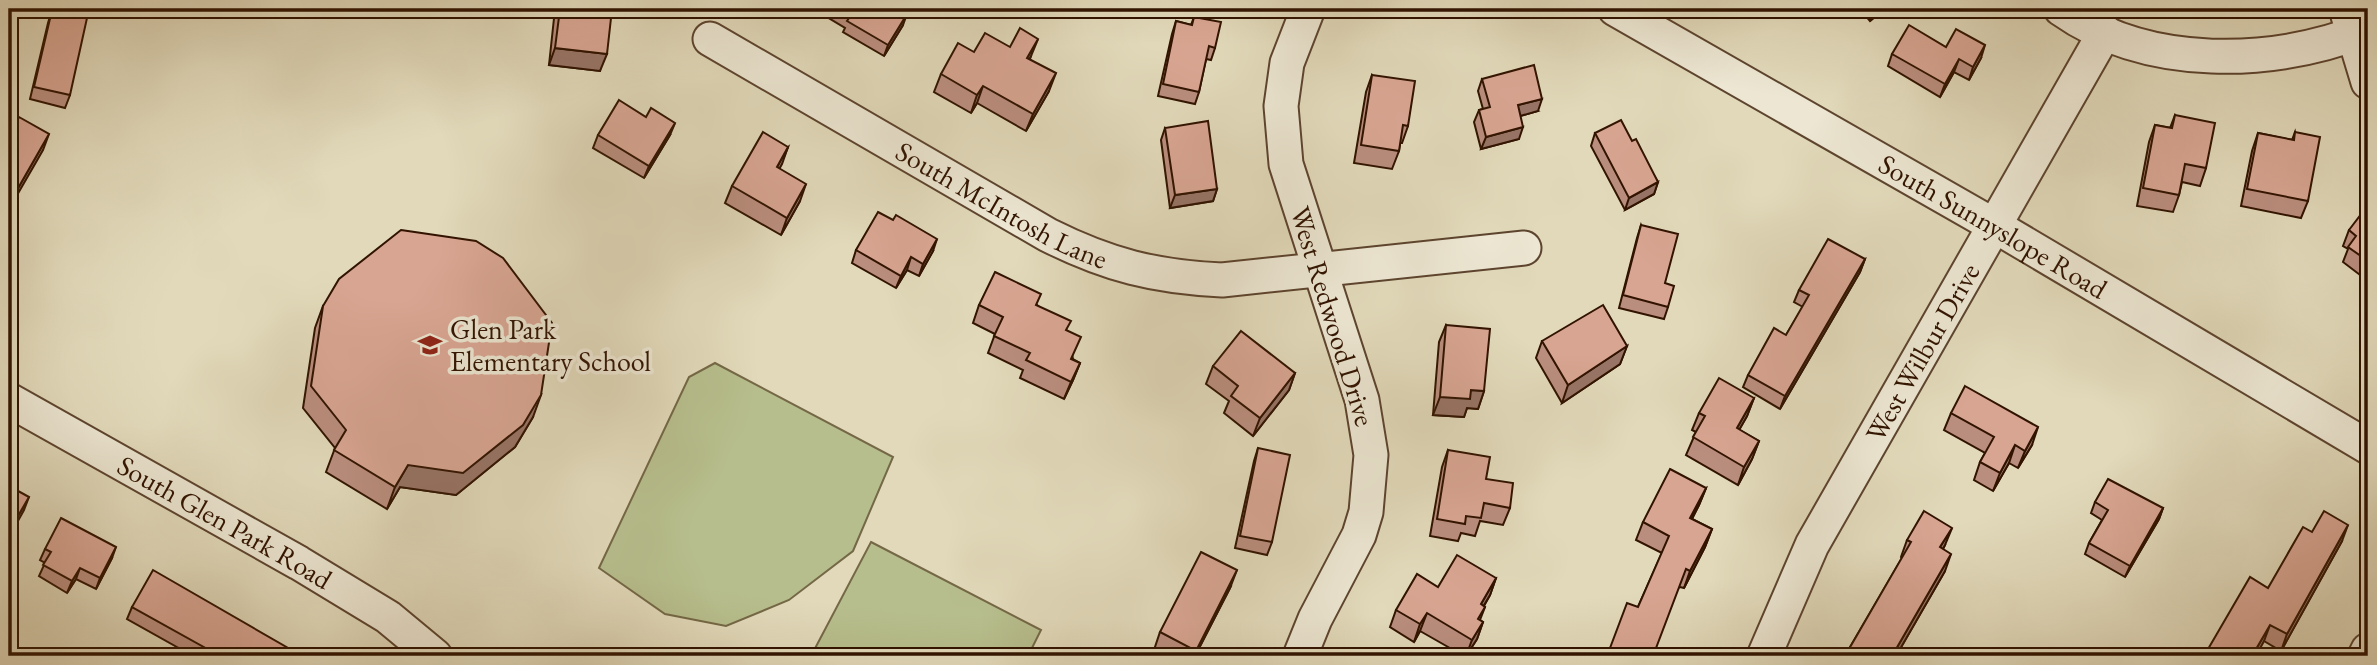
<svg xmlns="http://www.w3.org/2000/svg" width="2377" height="665" viewBox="0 0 2377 665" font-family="'EB Garamond',serif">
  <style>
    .green { fill: #b7be8d; stroke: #746846; stroke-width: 2 }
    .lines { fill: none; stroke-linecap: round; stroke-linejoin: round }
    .minor-casing { stroke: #5d442e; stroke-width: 37 }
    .minor { stroke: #ece6d2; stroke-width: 33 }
    .wall { fill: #ba8e7e; stroke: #311300; stroke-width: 2 }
    .shaded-wall { fill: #977466; stroke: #311300; stroke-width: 2 }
    .building { fill: #d8a592; stroke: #311300; stroke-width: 2 }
    .labels { text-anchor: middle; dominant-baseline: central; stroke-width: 7; stroke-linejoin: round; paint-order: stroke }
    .street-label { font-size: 28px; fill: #311300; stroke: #ece6d2 }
    .poi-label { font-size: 28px; fill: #311300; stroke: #ece6d2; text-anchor: start }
  </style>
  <rect width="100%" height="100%" fill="#e1d9ba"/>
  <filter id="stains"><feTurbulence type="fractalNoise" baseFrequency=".00286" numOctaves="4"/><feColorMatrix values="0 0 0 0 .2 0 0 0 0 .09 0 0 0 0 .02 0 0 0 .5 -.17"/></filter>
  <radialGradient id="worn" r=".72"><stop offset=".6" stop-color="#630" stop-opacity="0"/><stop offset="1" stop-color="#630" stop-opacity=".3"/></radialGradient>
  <g class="green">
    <polygon points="715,363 893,457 853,551 789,600 726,626 665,614 599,568 689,377"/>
    <polygon points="871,542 1041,630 1028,656 811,656"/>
  </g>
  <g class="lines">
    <g class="minor-casing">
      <g id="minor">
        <path id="s1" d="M 1615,9 L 1995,226 L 2368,447"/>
        <path d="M 2061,9 C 2149,71 2273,66 2368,29"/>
        <polyline points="2346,9 2368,82"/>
        <path id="s2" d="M 710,39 L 1048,235 C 1108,265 1155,277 1222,280 L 1524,248"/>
        <path id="s3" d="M 9,400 L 299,563 L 388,617 L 435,656"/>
        <polyline points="1300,656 1315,619 1359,535 1366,512 1371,455 1362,400 1286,164 1281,106 1287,63 1308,9"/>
        <path id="s4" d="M 1764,656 L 1812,545 L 2105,32"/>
        <polyline points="2365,656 2368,650"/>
      </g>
    </g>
    <use href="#minor" class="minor"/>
  </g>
  <g class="wall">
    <polygon points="555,9 612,9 600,71 549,65"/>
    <polygon points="824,9 898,9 903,25 884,56 843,32 845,28 822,14"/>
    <polygon points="1860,9 1884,9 1870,21"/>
    <polygon points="52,10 70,95 65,108 30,99 48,23"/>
    <polygon points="1194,17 1215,48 1211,60 1206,59 1199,92 1195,104 1158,96 1172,34 1176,21 1191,25"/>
    <polygon points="1010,47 1031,56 1030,59 1049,91 1026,131 977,103 971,113 934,92 941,74 974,52"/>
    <polygon points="1892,54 1981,58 1969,80 1954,72 1940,97 1888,66"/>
    <polygon points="1372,75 1408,126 1402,143 1400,143 1399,151 1392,169 1354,163 1366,92"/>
    <polygon points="1482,79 1538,111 1520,116 1519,139 1481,149 1474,122 1479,110 1483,109 1478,91"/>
    <polygon points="2175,115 2206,168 2200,186 2182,182 2179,195 2173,212 2137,206 2149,142 2155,125 2170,128"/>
    <polygon points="1165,128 1217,189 1213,201 1170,208 1161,140"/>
    <polygon points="2295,132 2308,201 2301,218 2241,206 2252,151 2258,133 2292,140"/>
    <polygon points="1595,133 1632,141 1658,182 1654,194 1625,210 1591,146"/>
    <polygon points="598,135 670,135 644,178 593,148"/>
    <polygon points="788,147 779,169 800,201 781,235 725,203 732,186"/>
    <polygon points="2368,218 2368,281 2343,262 2348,249 2343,246 2349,230"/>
    <polygon points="1641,225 1665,283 1668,307 1664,319 1619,308 1637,238"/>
    <polygon points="856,250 933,251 919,276 907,270 896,288 852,263"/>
    <polygon points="1865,259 1860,272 1780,409 1743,387 1748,375 1786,335 1803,307 1794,302 1799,290"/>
    <polygon points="979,305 1037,305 1067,331 1073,359 1080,363 1073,380 1064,399 1020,378 1023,370 988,353 995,334 973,323"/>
    <polygon points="323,306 533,417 515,447 456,495 400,487 387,509 326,472 335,448 303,408 315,328"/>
    <polygon points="1446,325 1484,391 1478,409 1467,408 1464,417 1433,415 1439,342"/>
    <polygon points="1542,341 1627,346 1620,364 1562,403 1536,358"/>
    <polygon points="1213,366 1295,373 1289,390 1253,436 1224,413 1229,401 1206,384"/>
    <polygon points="1754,398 1747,416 1739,430 1759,441 1752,459 1738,485 1686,455 1696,432 1692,430 1699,413"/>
    <polygon points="1951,413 2032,445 2018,468 2009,463 1993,491 1974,480 1980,462 1985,453 1944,430"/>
    <polygon points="1258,448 1272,542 1267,555 1235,548 1254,461"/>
    <polygon points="1448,450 1486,479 1510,508 1503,525 1480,521 1475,536 1461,533 1458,541 1430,536 1442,467"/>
    <polygon points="1706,488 1699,505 1692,519 1712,529 1705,547 1684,588 1680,587 1638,607 1662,553 1636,540 1643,522"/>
    <polygon points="2095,502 2163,508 2159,519 2125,577 2085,554 2089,543 2102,520 2091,513"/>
    <polygon points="2312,532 2342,541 2281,651 2264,641 2268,588"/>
    <polygon points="1907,540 1945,545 1943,549 1945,571 1896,656 1846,656 1849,649 1902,558 1901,557"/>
    <polygon points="45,549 112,558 96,589 76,579 67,593 39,576 45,563 40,560"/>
    <polygon points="1496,578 1490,595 1484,606 1485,607 1480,620 1483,622 1477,639 1466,656 1464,656 1420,631 1414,642 1390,627 1396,610 1438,587"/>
    <polygon points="1230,588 1195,656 1166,656 1154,650 1160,632"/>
    <polygon points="132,607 302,656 193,656 127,619"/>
  </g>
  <g class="shaded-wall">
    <polygon points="1875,9 1884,9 1870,21"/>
    <polygon points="907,14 903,25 884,56 888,45"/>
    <polygon points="1038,39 1031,56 1021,75 1027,58"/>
    <polygon points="1985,45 1981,58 1969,80 1973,67"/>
    <polygon points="555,48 607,54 600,71 549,65"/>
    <polygon points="1959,59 1954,72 1940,97 1945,84"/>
    <polygon points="1056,73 1049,91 1026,131 1033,114"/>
    <polygon points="983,86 977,103 971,113 977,95"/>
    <polygon points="1542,99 1538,111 1513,118 1518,105"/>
    <polygon points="675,123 670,135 644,178 649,166"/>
    <polygon points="1523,127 1519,139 1481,149 1486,137"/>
    <polygon points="49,134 43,150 9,209 9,204"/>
    <polygon points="788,147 782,164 770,185 777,167"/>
    <polygon points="1658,182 1654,194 1625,210 1629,198"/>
    <polygon points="806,184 800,201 781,235 787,218"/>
    <polygon points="1217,189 1213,201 1170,208 1175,195"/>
    <polygon points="937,239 933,251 919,276 923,264"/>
    <polygon points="911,257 907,270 896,288 901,276"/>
    <polygon points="1865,259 1860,272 1780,409 1785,396"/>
    <polygon points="1627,346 1620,364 1562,403 1568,385"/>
    <polygon points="1080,363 1073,380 1064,399 1071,382"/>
    <polygon points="1295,373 1289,390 1253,436 1260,418"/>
    <polygon points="1471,390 1484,391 1478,409 1467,408 1464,417 1433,415 1440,397"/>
    <polygon points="541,395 533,417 515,447 456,495 400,487 387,509 395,487 408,465"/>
    <polygon points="1754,398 1747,416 1730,446 1737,428"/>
    <polygon points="2038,427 2032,445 2018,468 2025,451"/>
    <polygon points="1759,441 1752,459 1738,485 1744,467"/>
    <polygon points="2015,445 2009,463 1993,491 2000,473"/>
    <polygon points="1706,488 1699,505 1683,536 1690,518"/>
    <polygon points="29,497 24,510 9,537 11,528"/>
    <polygon points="2163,508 2159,519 2125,577 2130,566"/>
    <polygon points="2348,525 2342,541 2281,651 2287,634"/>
    <polygon points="1952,528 1945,545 1934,565 1940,547"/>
    <polygon points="1712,529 1705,547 1684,588 1690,571"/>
    <polygon points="116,547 112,558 96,589 100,578"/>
    <polygon points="1951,554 1945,571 1896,656 1892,656"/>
    <polygon points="80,568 76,579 67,593 72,581"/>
    <polygon points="1237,570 1230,588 1195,656 1194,656"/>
    <polygon points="1496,578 1490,595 1474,622 1481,604"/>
    <polygon points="1427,613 1420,631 1414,642 1420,624"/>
    <polygon points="1483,622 1477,639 1466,656 1472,640"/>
    <polygon points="2270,625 2264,641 2256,656 2252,656"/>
  </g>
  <g class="building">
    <polygon points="560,9 612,9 607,54 555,48"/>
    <polygon points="834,9 898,9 907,14 888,45 847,21 849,18"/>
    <polygon points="52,10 87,18 70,95 34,87"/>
    <polygon points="1194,17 1221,22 1215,48 1209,46 1199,92 1163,84 1176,21 1192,25"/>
    <polygon points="1909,25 1946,47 1956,29 1985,45 1973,67 1959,59 1945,84 1892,54"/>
    <polygon points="1020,28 1038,39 1027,58 1056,73 1033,114 983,86 977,95 941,74 958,43 974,52 985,33 1010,47"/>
    <polygon points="1534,65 1542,99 1518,105 1523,127 1486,137 1479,110 1490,107 1482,79"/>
    <polygon points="1372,75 1415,81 1408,126 1403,125 1399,151 1361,145"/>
    <polygon points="619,100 646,117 651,108 675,123 649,166 598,135"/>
    <polygon points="2175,115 2215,123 2206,168 2185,164 2179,195 2143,188 2155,125 2172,128"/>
    <polygon points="19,117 49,134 9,204 9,135"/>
    <polygon points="1621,120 1632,141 1636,139 1658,182 1629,198 1595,133"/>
    <polygon points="1208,121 1217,189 1175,195 1165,128"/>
    <polygon points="763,132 788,147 777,167 806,184 787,218 732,186"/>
    <polygon points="2295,132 2320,137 2308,201 2247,189 2258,133 2294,140"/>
    <polygon points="9,211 15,214 9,225"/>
    <polygon points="878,212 893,220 896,215 937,239 923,264 911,257 901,276 856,250"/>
    <polygon points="2362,213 2368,218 2368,261 2348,247 2356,236 2349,230"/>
    <polygon points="1641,225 1678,234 1665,283 1674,286 1668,307 1623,295"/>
    <polygon points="401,230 476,241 503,258 552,323 541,395 523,425 463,473 408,465 395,487 334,450 346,430 311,386 323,306 339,279"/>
    <polygon points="1828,239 1865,259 1785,396 1748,375 1774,328 1786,335 1809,295 1799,290"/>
    <polygon points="995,272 1041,294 1036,305 1071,321 1066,330 1081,337 1071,359 1080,363 1071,382 1026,360 1030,353 994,336 1003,317 979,305"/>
    <polygon points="1603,305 1627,346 1568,385 1542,341"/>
    <polygon points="1446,325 1490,329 1484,391 1471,390 1470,399 1440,397"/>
    <polygon points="1241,331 1295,373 1260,418 1231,396 1238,386 1213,366"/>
    <polygon points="1719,378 1754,398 1737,428 1759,441 1744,467 1693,437 1705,416 1699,413"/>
    <polygon points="1965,386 2038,427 2025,451 2015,445 2000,473 1980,462 1994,437 1951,413"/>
    <polygon points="1258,448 1290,455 1272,542 1240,536"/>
    <polygon points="1448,450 1490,457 1486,479 1513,483 1510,508 1484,503 1481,518 1466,516 1465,524 1437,519"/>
    <polygon points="1670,469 1706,488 1690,518 1712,529 1690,571 1686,569 1653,656 1607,656 1627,603 1638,607 1669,536 1643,522"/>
    <polygon points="2108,479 2163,508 2130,566 2089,543 2108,510 2095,502"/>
    <polygon points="9,486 29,497 11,528 9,527"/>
    <polygon points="1924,511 1952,528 1940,547 1951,554 1892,656 1855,656 1856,653 1849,649 1911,542 1907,540"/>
    <polygon points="2324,511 2348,525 2287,634 2270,625 2252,656 2204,656 2250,577 2268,588 2303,527 2312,532"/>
    <polygon points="61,518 116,547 100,578 80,568 72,581 43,565 51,552 45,549"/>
    <polygon points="1201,552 1237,570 1196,651 1160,632"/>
    <polygon points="1457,555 1496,578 1481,604 1485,607 1478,619 1483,622 1472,640 1427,613 1420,624 1396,610 1417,574 1438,587"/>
    <polygon points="153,570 302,656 220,656 132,607"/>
  </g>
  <defs>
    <g id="school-bare" transform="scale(1.89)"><path d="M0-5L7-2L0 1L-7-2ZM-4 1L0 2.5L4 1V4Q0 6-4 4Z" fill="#8f2418" stroke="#ece6d2" stroke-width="2.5" paint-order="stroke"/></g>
  </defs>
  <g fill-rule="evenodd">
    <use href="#school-bare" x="430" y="345"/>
  </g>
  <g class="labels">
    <g class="street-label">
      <text stroke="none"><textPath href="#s2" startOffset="336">South McIntosh Lane</textPath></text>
      <text stroke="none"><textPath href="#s1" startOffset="436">South Sunnyslope Road</textPath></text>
      <text transform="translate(1333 316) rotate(73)">West Redwood Drive</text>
      <text stroke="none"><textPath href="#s4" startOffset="343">West Wilbur Drive</textPath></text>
      <text stroke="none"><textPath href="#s3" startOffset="248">South Glen Park Road</textPath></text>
    </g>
    <g class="poi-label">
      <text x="450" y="329">Glen Park<tspan x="450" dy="32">Elementary School</tspan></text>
    </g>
  </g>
  <rect width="2377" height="665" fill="none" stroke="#e1d9ba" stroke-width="35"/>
  <rect x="10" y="10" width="2356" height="644" fill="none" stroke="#311300" stroke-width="3.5"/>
  <rect x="18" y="18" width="2342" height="630" fill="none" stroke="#311300" stroke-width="2"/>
  <rect width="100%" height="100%" filter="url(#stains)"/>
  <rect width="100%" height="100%" fill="url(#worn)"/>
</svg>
